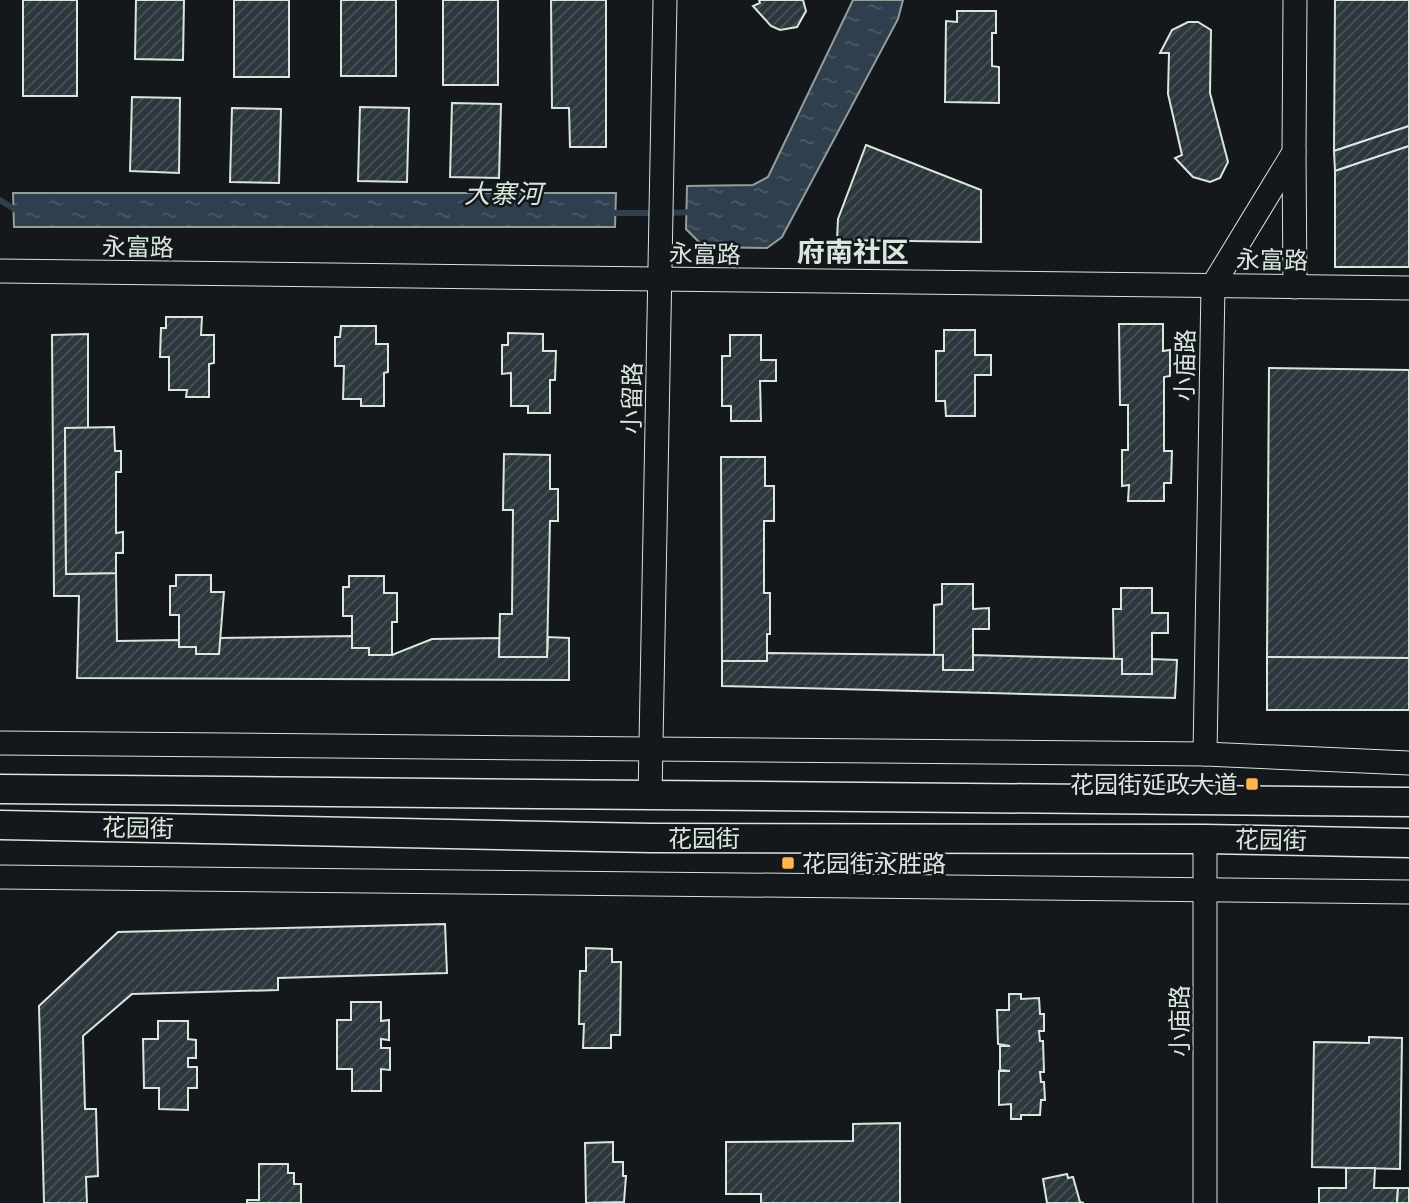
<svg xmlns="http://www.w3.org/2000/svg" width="1409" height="1203" viewBox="0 0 1409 1203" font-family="'Crimson Pro','Noto Sans SC',serif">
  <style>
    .water { fill: url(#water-ripples); stroke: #939e99; stroke-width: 2 }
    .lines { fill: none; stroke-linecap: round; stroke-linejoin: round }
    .stream { stroke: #2f3f4d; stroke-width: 6 }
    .building { fill: url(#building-hatch); stroke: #d8e6dc; stroke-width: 2 }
    .minor-casing { stroke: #d8e6dc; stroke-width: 25 }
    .major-casing { stroke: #d8e6dc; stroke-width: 31 }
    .minor { stroke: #14181c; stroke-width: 23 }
    .major { stroke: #14181c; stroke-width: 28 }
    .poi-dot { fill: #ffb74d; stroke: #14181c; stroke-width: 2.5 }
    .labels { text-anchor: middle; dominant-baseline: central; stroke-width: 5; stroke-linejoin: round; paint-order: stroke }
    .street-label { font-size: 24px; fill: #d8e6dc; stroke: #14181c }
    .poi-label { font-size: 24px; fill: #d8e6dc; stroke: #14181c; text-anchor: end }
    .water-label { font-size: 26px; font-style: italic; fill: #d8e6dc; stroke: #14181c }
    .quarter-label { font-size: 28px; font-weight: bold; fill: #d8e6dc; stroke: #14181c }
  </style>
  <defs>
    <pattern id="water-ripples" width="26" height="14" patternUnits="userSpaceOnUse" patternTransform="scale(1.75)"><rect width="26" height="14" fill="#2f3f4d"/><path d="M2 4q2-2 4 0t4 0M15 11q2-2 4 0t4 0" fill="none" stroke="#4c5b66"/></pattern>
    <pattern id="building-hatch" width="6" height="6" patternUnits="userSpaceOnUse" patternTransform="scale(1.75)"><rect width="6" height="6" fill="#2c363c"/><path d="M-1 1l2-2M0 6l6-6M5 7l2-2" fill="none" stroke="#4a5358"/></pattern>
  </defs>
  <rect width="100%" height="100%" fill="#14181c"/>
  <g class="water">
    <polygon points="853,0 903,0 898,19 782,237 767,248 704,247 686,229 687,186 753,185 768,177"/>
    <polygon points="13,193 616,193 615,227 14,227"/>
  </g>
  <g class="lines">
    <g class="stream">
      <polyline points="0,200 19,212"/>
      <polyline points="607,213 656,213"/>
      <polyline points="667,213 694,212"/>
    </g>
  </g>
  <g class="building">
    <rect x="23" y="0" width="54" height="96"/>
    <polygon points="136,0 184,0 183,60 135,59"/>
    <rect x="234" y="0" width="55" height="77"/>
    <rect x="341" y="0" width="55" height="76"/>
    <rect x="443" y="0" width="55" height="85"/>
    <polygon points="551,0 606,0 606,147 570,147 569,108 552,108"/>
    <polygon points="759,0 803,0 806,11 797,27 780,30 771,26 753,6 760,3"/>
    <polygon points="1335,0 1409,0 1409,126 1334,151"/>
    <polygon points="957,11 996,11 996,33 992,33 992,66 999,67 999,103 945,102 946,21 957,22"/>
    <polygon points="1188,22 1198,22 1211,30 1210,93 1228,162 1220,178 1210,182 1193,177 1175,158 1182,155 1168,94 1169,53 1160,53 1172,30"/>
    <polygon points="132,97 180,98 179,173 130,171"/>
    <polygon points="452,103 501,104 499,178 450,177"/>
    <polygon points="360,107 409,108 407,182 358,181"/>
    <polygon points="232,108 281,109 279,183 230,182"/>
    <polygon points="1409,126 1409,146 1335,171 1334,151"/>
    <polygon points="866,145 981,190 981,242 837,240 838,219"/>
    <polygon points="1409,146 1409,267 1335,267 1335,171"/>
    <polygon points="166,317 202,317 201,335 214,335 214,363 209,364 209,397 186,397 187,390 169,390 169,357 160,357 161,328 166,328"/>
    <polygon points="1119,324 1163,324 1163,351 1170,350 1170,376 1164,377 1164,451 1172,451 1171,483 1164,483 1164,501 1128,501 1129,485 1122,486 1122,450 1128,450 1128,405 1120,405"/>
    <polygon points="341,326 376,326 376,344 388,344 388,372 384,373 384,406 361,406 361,399 343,399 344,366 335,366 335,337 340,337"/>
    <polygon points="944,330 975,330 975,355 991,355 991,375 975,375 975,416 946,416 945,401 936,401 936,351 944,351"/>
    <polygon points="508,333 543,334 543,351 556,351 555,380 550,380 550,413 528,413 528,406 511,406 511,373 502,374 502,345 508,345"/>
    <polygon points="88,334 88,428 65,428 66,574 116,573 117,641 179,640 179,647 196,647 196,654 219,654 219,638 352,636 352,648 369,648 369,655 392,655 432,639 500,638 499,657 547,657 548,637 569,638 569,680 77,678 79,596 54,596 52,335"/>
    <polygon points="730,335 761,335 761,360 776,360 776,381 760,381 761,421 731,421 731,406 722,406 722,356 730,356"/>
    <polygon points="1269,368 1409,370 1409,658 1267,657"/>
    <polygon points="114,427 115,451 121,451 121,472 116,472 116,533 123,532 123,553 116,553 116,573 66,574 65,428"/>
    <polygon points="504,454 550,455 550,489 558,489 558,521 550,521 547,657 499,657 500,614 512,614 513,510 503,510"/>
    <polygon points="721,457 765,457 765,486 774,486 774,521 764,521 764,593 770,593 770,634 767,634 767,661 722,661"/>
    <polygon points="176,575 211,575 211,592 224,592 219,654 196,654 196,647 179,647 179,615 170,615 170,586 176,586"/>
    <polygon points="349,576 384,576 384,593 397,593 397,622 392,622 392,655 369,655 369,648 352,648 352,616 343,616 343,587 349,587"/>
    <polygon points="942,584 973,584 973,609 989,608 989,629 973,629 973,670 943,670 943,655 934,655 934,605 942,604"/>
    <polygon points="1121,588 1152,588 1152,613 1168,613 1168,633 1152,633 1152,674 1122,674 1122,659 1114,659 1113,609 1121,609"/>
    <polygon points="767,653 943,655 943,670 973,670 973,655 1122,659 1122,674 1152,674 1152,659 1177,660 1175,698 722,686 722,661 767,661"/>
    <polygon points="1267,657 1409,658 1409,710 1267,710"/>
    <polygon points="445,924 447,973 278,978 278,990 132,994 83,1036 85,1109 96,1109 98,1176 86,1177 87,1203 44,1203 39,1006 118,932"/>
    <polygon points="586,948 612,949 612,962 621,962 620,1035 611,1035 611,1048 583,1048 584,1024 579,1024 580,971 586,971"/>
    <polygon points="1009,994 1021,994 1021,999 1039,998 1040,1014 1044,1014 1044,1031 1039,1031 1040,1041 1043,1041 1044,1072 1040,1072 1041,1082 1044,1082 1045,1100 1041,1100 1040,1115 1021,1115 1021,1119 1011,1119 1011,1104 999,1105 999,1071 1010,1071 1000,1070 1000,1046 1010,1046 998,1044 997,1010 1009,1010"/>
    <polygon points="351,1002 381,1002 381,1021 389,1020 389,1040 381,1039 381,1048 390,1048 390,1070 381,1069 381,1091 352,1091 352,1069 337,1069 337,1020 351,1020"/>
    <polygon points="158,1021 188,1021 188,1039 196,1040 196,1058 188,1058 188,1067 197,1067 197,1088 188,1088 188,1110 159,1109 159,1088 144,1088 143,1039 158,1039"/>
    <polygon points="1369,1037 1402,1038 1400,1169 1312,1167 1314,1042 1369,1043"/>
    <polygon points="900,1123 900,1203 761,1203 761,1194 726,1194 726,1142 853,1141 853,1124"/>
    <polygon points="613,1142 613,1162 623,1162 623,1176 626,1176 624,1202 586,1203 585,1143"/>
    <polygon points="259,1164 288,1164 288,1173 294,1173 294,1184 301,1184 301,1203 247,1203 247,1200 259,1200"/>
    <polygon points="1346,1168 1375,1168 1374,1188 1398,1188 1397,1203 1319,1203 1319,1188 1346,1188"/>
    <polygon points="1067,1174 1068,1178 1073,1177 1080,1202 1084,1203 1047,1203 1043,1179"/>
    <polygon points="1398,1188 1409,1188 1409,1203 1397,1203"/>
  </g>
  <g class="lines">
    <g class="minor-casing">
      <g id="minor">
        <polyline points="1294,152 1295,287"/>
        <polyline points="0,271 1409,288"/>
        <polyline points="0,743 1205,754 1409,763"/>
        <polyline points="1205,754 1213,285 1294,152 1295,0"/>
        <polyline points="650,797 665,0"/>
        <polyline points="0,877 1409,892"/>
        <polyline points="1205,1203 1205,839"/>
      </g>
    </g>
    <g class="major-casing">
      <g id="major">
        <polyline points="0,789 1409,802"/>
        <polyline points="0,825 651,838 1205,839 1409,843"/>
      </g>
    </g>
    <use href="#minor" class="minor"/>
    <use href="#major" class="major"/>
  </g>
  <g class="poi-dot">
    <rect x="1245" y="777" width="14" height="14" rx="3.5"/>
    <rect x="781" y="856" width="14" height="14" rx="3.5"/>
  </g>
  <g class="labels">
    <g class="street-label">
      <text transform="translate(138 247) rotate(1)">永富路</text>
      <text transform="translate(705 254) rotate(1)">永富路</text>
      <text transform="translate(1272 260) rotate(1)">永富路</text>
      <text transform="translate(1185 365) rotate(-89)">小庙路</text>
      <text transform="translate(632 398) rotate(-89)">小留路</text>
      <text transform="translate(138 828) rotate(1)">花园街</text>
      <text x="704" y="838">花园街</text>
      <text transform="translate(1271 840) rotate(1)">花园街</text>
      <text transform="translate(1179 1021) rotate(-90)">小庙路</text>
    </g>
    <g class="poi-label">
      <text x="1238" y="784">花园街延政大道</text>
      <text x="802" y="863" text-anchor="start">花园街永胜路</text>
    </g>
    <g class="water-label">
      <text x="503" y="194">大寨河</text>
    </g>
    <g class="quarter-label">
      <text x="853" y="252">府南社区</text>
    </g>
  </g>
</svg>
